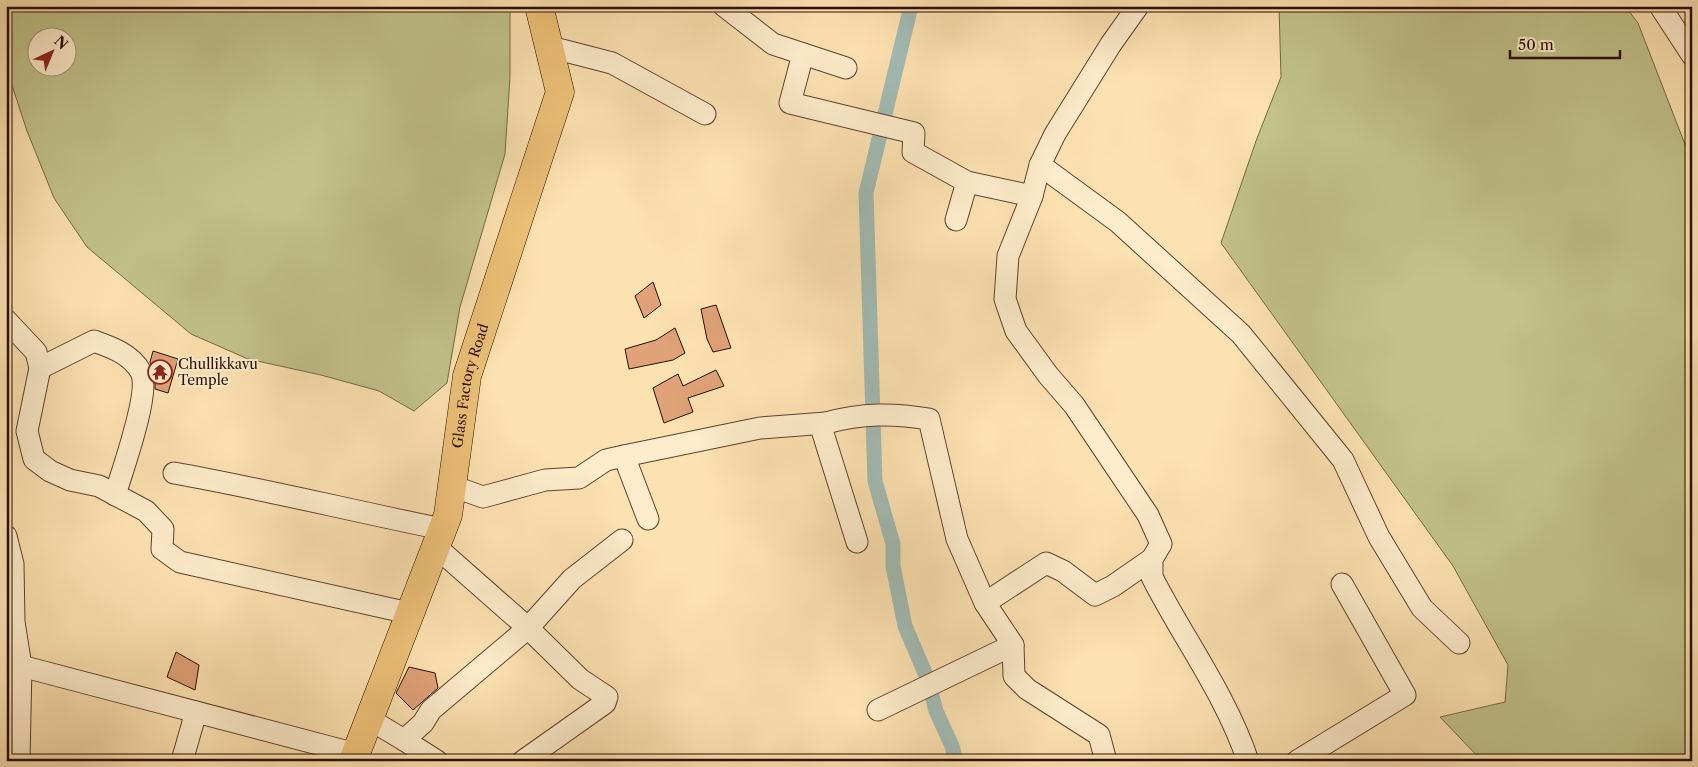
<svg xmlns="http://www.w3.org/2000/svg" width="1698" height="767" viewBox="0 0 1698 767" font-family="'Libre Caslon Text',serif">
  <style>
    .green { fill: #c2c28a; stroke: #756846; fill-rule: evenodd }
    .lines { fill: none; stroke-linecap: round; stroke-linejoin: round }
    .canal { stroke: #a2bcb5; stroke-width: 15 }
    .building { fill: #e0a278; stroke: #280d01 }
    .minor-casing { stroke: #5d422d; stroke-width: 23 }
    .major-casing { stroke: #280d01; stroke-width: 29 }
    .minor { stroke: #feeccc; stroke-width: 21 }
    .major { stroke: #eec178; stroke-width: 28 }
    .labels { text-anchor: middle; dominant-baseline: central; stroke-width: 4; stroke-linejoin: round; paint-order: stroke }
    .poi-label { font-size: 14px; fill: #280d01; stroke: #feeccc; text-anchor: start }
    .street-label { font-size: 14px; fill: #280d01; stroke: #feeccc }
  </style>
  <rect width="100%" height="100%" fill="#fde2b1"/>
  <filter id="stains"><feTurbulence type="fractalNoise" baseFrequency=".004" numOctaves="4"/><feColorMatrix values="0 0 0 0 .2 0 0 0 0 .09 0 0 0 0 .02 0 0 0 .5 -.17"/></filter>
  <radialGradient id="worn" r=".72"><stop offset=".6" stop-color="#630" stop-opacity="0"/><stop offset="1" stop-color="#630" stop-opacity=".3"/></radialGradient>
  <g class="green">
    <path d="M 6,6 L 507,6 L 510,13 L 510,77 L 505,154 L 460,307 L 447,383 L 414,411 L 379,391 L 321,375 L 248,359 L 191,334 L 87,247 L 54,198 L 27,131 L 6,67 ZM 38,38 L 68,38 L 68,68 L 38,68 Z"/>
    <polygon points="1279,6 1625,6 1638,23 1686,147 1692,157 1692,761 1482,761 1440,717 1505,702 1508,665 1453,566 1221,243 1256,141 1281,77"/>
  </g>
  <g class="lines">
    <polyline class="canal" points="911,6 866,193 875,481 893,544 893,566 905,626 928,680 936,711 952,746 956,761"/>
  </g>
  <g class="building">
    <polygon points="653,282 661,305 644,318 635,296"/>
    <polygon points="716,305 731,348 713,352 707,339 701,309"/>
    <polygon points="675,328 685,353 673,360 629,369 625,349 656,340"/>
    <polygon points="153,351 178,359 168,393 155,389 155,380 150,362"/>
    <polygon points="716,370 724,386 688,398 693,412 664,423 653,388 678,374 683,386"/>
    <polygon points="176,652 199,665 195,690 167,677"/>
    <polygon points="409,667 435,673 438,688 413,710 396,693"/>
  </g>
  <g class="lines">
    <g class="minor-casing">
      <g id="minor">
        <polyline points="724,6 773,44 846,68"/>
        <path d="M 1138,6 L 1111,44 L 1055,134 L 1040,165 L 1032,196 L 1008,256 L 1005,299 L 1016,331 L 1048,375 L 1074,405 L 1148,515 L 1161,544 L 1152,559 L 1152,577 C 1183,638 1226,695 1248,761"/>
        <polyline points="1660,6 1692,55"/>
        <polyline points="550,47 612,63 705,114"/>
        <polyline points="803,54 790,103 914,133 913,152 967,182 1032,196"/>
        <polyline points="1040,165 1118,222 1241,334 1343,460 1379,537 1422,608 1459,643"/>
        <polyline points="956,220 967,182"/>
        <polyline points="6,320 36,352 40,368 27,431 34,459 50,471 70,480 99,486 146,511 163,529 162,549 180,562 409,613"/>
        <path d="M 40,368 L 94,341 C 111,347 131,354 141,372 C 151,392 122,471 115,495"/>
        <polyline points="624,456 648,519"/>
        <path d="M 174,473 C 264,489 353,511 442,529"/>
        <polyline points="452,486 483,497 545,480 579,478 606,460 624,456 760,428 826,423"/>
        <polyline points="6,536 13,564 14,622 21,666 19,761"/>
        <path d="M 857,542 L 822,430 L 826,423 C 862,413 893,413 929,419 L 957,539 L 985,603 L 1013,645 L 1014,676 L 1027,689 L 1099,735 L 1106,761"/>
        <polyline points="435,546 528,628 580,679 607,697 605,703 523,761"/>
        <polyline points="985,603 1046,563 1063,571 1095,595 1113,586 1152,559"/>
        <polyline points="21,666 356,754"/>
        <polyline points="878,710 1013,645"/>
        <polyline points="369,719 404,740"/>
        <polyline points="182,761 196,712"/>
        <polyline points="437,761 404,740 423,723 431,710 528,628 572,579 622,540"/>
        <polyline points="1297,761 1405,695 1342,584"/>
      </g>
    </g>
    <g class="major-casing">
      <g id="major">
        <path id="s1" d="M 353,761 L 448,515 L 467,376 L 560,92 L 539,6"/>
      </g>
    </g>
    <use href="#minor" class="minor"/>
    <use href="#major" class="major"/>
  </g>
  <defs>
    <g id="temple-ring" transform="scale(1.25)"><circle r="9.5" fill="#feeccc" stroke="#8f2418" stroke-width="1.5"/><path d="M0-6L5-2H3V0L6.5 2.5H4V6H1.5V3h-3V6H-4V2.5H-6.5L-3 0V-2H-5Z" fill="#8f2418"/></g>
  </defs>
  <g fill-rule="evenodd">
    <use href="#temple-ring" x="160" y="372"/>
  </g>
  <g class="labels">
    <g class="poi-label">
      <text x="178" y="364">Chullikkavu<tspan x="178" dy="16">Temple</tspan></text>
    </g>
    <g class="street-label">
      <text stroke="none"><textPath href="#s1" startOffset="395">Glass Factory Road</textPath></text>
    </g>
  </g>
  <rect width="1698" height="767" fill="none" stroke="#fde2b1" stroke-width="25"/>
  <rect x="8" y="8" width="1683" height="752" fill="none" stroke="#280d01" stroke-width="2.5"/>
  <rect x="12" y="12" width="1673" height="742" fill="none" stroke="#280d01"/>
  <g transform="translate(52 52) rotate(44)"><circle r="24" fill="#feeccc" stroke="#a8937b"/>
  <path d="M0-4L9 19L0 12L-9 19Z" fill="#8f2418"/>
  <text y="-8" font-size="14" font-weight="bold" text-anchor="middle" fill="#280d01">N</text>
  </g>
  <path d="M1510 50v8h110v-8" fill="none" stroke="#280d01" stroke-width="2.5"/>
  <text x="1518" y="50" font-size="15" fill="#280d01" stroke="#feeccc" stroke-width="4" paint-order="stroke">50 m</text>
  <rect width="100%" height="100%" filter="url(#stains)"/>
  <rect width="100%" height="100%" fill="url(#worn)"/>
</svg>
